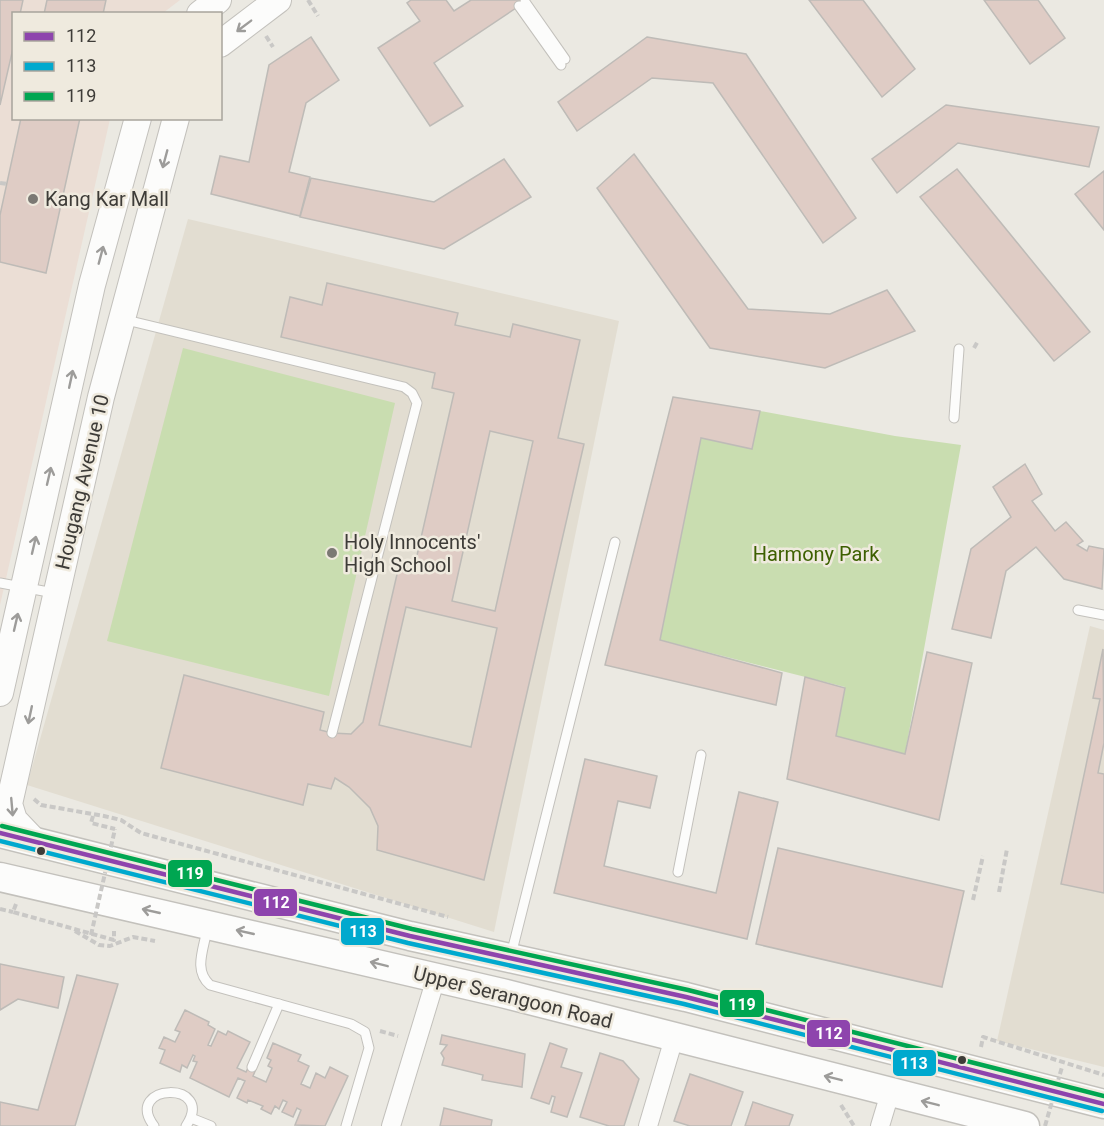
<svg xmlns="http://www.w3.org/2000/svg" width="1104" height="1126" viewBox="0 0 1104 1126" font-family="Roboto,sans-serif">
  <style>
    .commercial { fill: #ebded5 }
    .built { fill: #e2ddd1 }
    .green { fill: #c9ddb0 }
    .building { fill: #dfccc5; stroke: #bebbb7; stroke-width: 1.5; fill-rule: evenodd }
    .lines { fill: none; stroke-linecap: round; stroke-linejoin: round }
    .lane-casing { stroke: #c3c1bc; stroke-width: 11 }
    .street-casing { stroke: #c3c1bc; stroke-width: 20 }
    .secondary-casing { stroke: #c3c1bc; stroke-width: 28 }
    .primary-casing { stroke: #c3c1bc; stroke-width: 31 }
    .path { stroke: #c9c8c6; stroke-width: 4; stroke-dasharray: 6 3; stroke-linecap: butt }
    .lane { stroke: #fcfcfb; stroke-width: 9 }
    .street { stroke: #fcfcfb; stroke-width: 18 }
    .secondary { stroke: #fcfcfb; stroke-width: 26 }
    .primary { stroke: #fcfcfb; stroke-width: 28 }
    .path-bridge { stroke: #c9c8c6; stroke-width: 4; stroke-dasharray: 6 3; stroke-linecap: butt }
    .bus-1-casing { stroke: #efeade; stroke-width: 9 }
    .bus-2-casing { stroke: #efeade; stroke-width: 9 }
    .bus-3-casing { stroke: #efeade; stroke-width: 9 }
    .bus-1 { stroke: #8e44ad; stroke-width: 4.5 }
    .bus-2 { stroke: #00a9ce; stroke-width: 4.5 }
    .bus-3 { stroke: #00a651; stroke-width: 4.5 }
    .oneway { stroke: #9d9c9a }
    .poi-dot { fill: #7b7974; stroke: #efeade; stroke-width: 2 }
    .bus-dot { fill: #3e3c38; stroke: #efeade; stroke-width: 2 }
    .labels { text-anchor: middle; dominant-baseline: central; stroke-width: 5; stroke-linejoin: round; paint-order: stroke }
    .poi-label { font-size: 20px; fill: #3e3c38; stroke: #efeade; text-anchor: start }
    .street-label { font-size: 20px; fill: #3e3c38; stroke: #efeade }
    .park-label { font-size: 20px; fill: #3d6001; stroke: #efeade }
    .line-badge { stroke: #efeade; stroke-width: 2 }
    .badge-label { font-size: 16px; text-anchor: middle; font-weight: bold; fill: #fff }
  </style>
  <rect width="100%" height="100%" fill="#ebe9e2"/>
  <polygon class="commercial" points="0,0 180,0 163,13 14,14 14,118 110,119 0,605"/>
  <g class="built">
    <polygon points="188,219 619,321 494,932 27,785"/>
    <polygon points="1090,626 1104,630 1104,1067 997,1041"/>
  </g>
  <g class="green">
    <polygon points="183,348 395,403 329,696 107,641"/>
    <polygon points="760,411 895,436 961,445 905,754 836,736 845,687 660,640 701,438 752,449"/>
  </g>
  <g class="building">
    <polygon points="0,0 23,0 20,14 14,14 14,44 0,105"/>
    <polygon points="47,0 106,0 103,14 44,14"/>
    <polygon points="411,0 446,0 454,11 471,0 523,0 525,2 434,63 463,106 430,126 378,48 420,21 407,3"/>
    <polygon points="809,0 863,0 915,69 882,97"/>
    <polygon points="984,0 1038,0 1065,38 1030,64"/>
    <polygon points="311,37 339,80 306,103 289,172 310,177 300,216 211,194 220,156 249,162 269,65"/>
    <polygon points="647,37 746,54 856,218 823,243 713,83 652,78 577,131 558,102"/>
    <polygon points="946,105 1099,127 1089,167 958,143 897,193 872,159"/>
    <polygon points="21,118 80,118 46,273 0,262 0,215"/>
    <polygon points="634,154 748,309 830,314 887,290 915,331 825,368 710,348 597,188"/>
    <polygon points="504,159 531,197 444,249 300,217 311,178 434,202"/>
    <polygon points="957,169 1090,332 1054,361 920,197"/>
    <polygon points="1104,171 1104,230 1075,194"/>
    <path d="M 327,283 L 458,313 L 455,325 L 510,337 L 513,324 L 580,340 L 558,438 L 584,444 L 484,880 L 377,850 L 378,826 L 370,808 L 349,787 L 335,778 L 331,789 L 308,784 L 303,805 L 161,768 L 184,675 L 324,712 L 320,730 L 332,733 L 351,734 L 363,722 L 398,570 L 413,573 L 454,393 L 432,388 L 435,373 L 281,337 L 290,297 L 322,305 ZM 490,431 L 533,441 L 495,611 L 452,601 ZM 406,607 L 497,628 L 471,747 L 379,725 Z"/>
    <polygon points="673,397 760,411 752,449 701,438 660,640 782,673 776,705 605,665"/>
    <polygon points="1025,464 1042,494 1032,501 1055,531 1066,522 1083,541 1077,545 1087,551 1089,546 1104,549 1102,589 1064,579 1036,547 1006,571 991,638 952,629 971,549 1011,517 993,487"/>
    <polygon points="1103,649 1104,743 1098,773 1104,774 1104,893 1061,884 1100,699 1093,698"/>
    <polygon points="927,652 972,663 939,820 787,779 805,677 845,688 836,736 905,754"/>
    <polygon points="585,759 657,776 650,808 618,801 604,866 716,893 739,792 778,802 747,939 554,893"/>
    <polygon points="778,848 964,891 942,987 756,944"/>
    <polygon points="0,964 64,977 58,1008 18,999 0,1010"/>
    <polygon points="77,975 118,984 75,1126 0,1126 0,1102 38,1110"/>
    <polygon points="185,1010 209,1022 208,1025 215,1029 208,1045 211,1046 218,1031 226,1035 228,1031 250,1042 237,1068 246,1072 249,1066 256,1069 253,1076 266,1082 272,1068 268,1066 271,1060 267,1058 273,1043 301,1055 298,1061 309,1066 301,1084 310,1088 316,1073 325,1078 330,1067 348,1076 325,1126 295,1125 301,1110 297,1108 293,1117 282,1112 287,1102 283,1100 279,1109 275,1106 271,1114 261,1109 263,1106 248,1100 247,1103 237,1098 245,1081 238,1078 229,1097 190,1078 197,1062 193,1061 195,1056 193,1055 187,1068 182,1065 180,1072 160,1063 165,1050 159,1048 164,1037 175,1042 180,1032 175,1030"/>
    <polygon points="442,1035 525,1054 522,1087 482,1080 483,1075 442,1065 444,1058 441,1053 447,1045 440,1044"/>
    <polygon points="550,1043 567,1049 561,1067 582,1073 567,1117 551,1112 555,1097 552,1096 549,1104 531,1098"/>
    <polygon points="600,1053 623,1061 639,1079 624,1126 609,1126 580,1117"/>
    <polygon points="690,1074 743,1092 731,1126 690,1126 674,1121"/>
    <polygon points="753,1102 793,1115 789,1126 745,1126"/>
    <polygon points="444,1108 492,1120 491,1126 440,1126"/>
  </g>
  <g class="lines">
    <g class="lane-casing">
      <g id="lane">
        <polyline points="525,2 565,59"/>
        <polyline points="519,6 561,65"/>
        <polyline points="122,319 404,387 412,393 417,403 332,733"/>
        <polyline points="954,418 959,349"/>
        <polyline points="0,583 54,593"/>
        <polyline points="1078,610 1104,615"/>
        <polyline points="678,872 701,755"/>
        <path d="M 207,929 C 204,949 193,970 210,985 L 351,1024 L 365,1032 L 369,1048 L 346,1126"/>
        <polyline points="511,955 615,542"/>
        <polyline points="252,1067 279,1004"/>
        <polyline points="191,1118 211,1126"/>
        <path d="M 154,1126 C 122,1083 217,1080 186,1126"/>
      </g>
    </g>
    <g class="street-casing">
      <g id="street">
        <polyline points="391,1126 436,978"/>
        <polyline points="648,1126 674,1038"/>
        <polyline points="880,1126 890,1093"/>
      </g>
    </g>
    <g class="secondary-casing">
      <g id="secondary">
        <polyline points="200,14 218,0"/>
        <polyline points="220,44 278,0"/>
        <polyline points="0,693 92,285 138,118"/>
        <polyline points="34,841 14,820 9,804 101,397 176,118"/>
      </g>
    </g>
    <g class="primary-casing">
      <g id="primary">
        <polyline points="0,833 410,936 686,997 1104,1104"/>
        <polyline points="0,877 502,993 1025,1126"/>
      </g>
    </g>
    <g class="path">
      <polyline points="308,0 318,16"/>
      <polyline points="266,36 273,47"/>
      <polyline points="0,183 7,184"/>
      <polyline points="974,348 978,341"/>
      <polyline points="34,799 41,805 104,816 121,820 141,833 448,917"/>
      <polyline points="93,816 91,823 115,829"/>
      <polyline points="999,892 1007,849"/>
      <polyline points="973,900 983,856"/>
      <polyline points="16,904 13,912 114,940 114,931"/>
      <polyline points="0,909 13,912"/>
      <polyline points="75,931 99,945 110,946 133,937 155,941"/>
      <polyline points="380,1031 398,1036"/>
      <polyline points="981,1047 983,1037 1104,1075"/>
      <polyline points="841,1105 854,1126"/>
    </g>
    <use href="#lane" class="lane"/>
    <use href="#street" class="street"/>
    <use href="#secondary" class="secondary"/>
    <use href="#primary" class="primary"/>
    <g class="path-bridge">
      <polyline points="91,935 115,829"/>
      <polyline points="1045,1126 1062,1067"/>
    </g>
    <g class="bus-1-casing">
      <polyline id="bus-1" points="0,833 410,936 686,997 1104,1104"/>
    </g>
    <g class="bus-2-casing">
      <polyline id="bus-2" points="0,841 408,943 684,1004 1102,1111"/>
    </g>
    <g class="bus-3-casing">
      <polyline id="bus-3" points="2,826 412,929 688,990 1104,1096"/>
    </g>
    <use href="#bus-1" class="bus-1"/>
    <use href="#bus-2" class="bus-2"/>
    <use href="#bus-3" class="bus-3"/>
  </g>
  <defs><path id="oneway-shaft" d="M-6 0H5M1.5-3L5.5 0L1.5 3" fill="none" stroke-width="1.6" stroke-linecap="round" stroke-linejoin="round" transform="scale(1.5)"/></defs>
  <g class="oneway">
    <use href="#oneway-shaft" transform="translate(244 26) rotate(143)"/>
    <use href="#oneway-shaft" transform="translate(165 159) rotate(105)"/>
    <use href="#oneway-shaft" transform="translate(101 255) rotate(-75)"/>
    <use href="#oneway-shaft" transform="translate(71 379) rotate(-78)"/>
    <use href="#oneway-shaft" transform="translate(49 476) rotate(-77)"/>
    <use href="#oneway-shaft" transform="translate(34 545) rotate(-77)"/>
    <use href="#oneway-shaft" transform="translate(16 622) rotate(-77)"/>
    <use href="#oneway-shaft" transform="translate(30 715) rotate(102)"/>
    <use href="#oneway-shaft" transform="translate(12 807) rotate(85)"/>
    <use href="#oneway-shaft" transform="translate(151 911) rotate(-167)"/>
    <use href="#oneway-shaft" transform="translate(245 932) rotate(-167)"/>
    <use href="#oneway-shaft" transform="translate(379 964) rotate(-166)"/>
    <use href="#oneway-shaft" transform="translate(833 1078) rotate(-166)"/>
    <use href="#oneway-shaft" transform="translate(930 1103) rotate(-166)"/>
  </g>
  <g class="poi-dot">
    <circle cx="33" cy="199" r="6"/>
    <circle cx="332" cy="553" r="6"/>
  </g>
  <g class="bus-dot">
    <circle cx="41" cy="851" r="5"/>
    <circle cx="962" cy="1060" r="5"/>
  </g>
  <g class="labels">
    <g class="poi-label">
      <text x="45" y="199">Kang Kar Mall</text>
      <text x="344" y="542">Holy Innocents'<tspan x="344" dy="23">High School</tspan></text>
    </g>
    <g class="street-label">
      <text transform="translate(82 482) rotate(-77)">Hougang Avenue 10</text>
      <text transform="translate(513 997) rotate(14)">Upper Serangoon Road</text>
    </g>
    <g class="park-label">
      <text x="816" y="554">Harmony Park</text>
    </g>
  </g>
  <g class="line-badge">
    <rect x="167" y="859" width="46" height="29" rx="6" fill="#00a651"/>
    <rect x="253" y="888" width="45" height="29" rx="6" fill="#8e44ad"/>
    <rect x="340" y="917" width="45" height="29" rx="6" fill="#00a9ce"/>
    <rect x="719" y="989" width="46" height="29" rx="6" fill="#00a651"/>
    <rect x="806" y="1019" width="45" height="29" rx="6" fill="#8e44ad"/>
    <rect x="892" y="1049" width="45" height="28" rx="6" fill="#00a9ce"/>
  </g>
  <g class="badge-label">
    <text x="190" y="879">119</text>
    <text x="276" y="908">112</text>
    <text x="363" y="937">113</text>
    <text x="742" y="1010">119</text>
    <text x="829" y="1039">112</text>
    <text x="914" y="1069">113</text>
  </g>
  <rect x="12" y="12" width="210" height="108" fill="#efeade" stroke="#a8a49c" stroke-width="1.5"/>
  <rect x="24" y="32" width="30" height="9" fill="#8e44ad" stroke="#a8a49c" stroke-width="1.5"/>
  <text x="66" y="42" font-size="18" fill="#3e3c38">112</text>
  <rect x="24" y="62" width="30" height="9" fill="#00a9ce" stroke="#a8a49c" stroke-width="1.5"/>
  <text x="66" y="72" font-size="18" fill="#3e3c38">113</text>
  <rect x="24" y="92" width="30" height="9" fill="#00a651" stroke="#a8a49c" stroke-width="1.5"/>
  <text x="66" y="102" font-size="18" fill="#3e3c38">119</text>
</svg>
